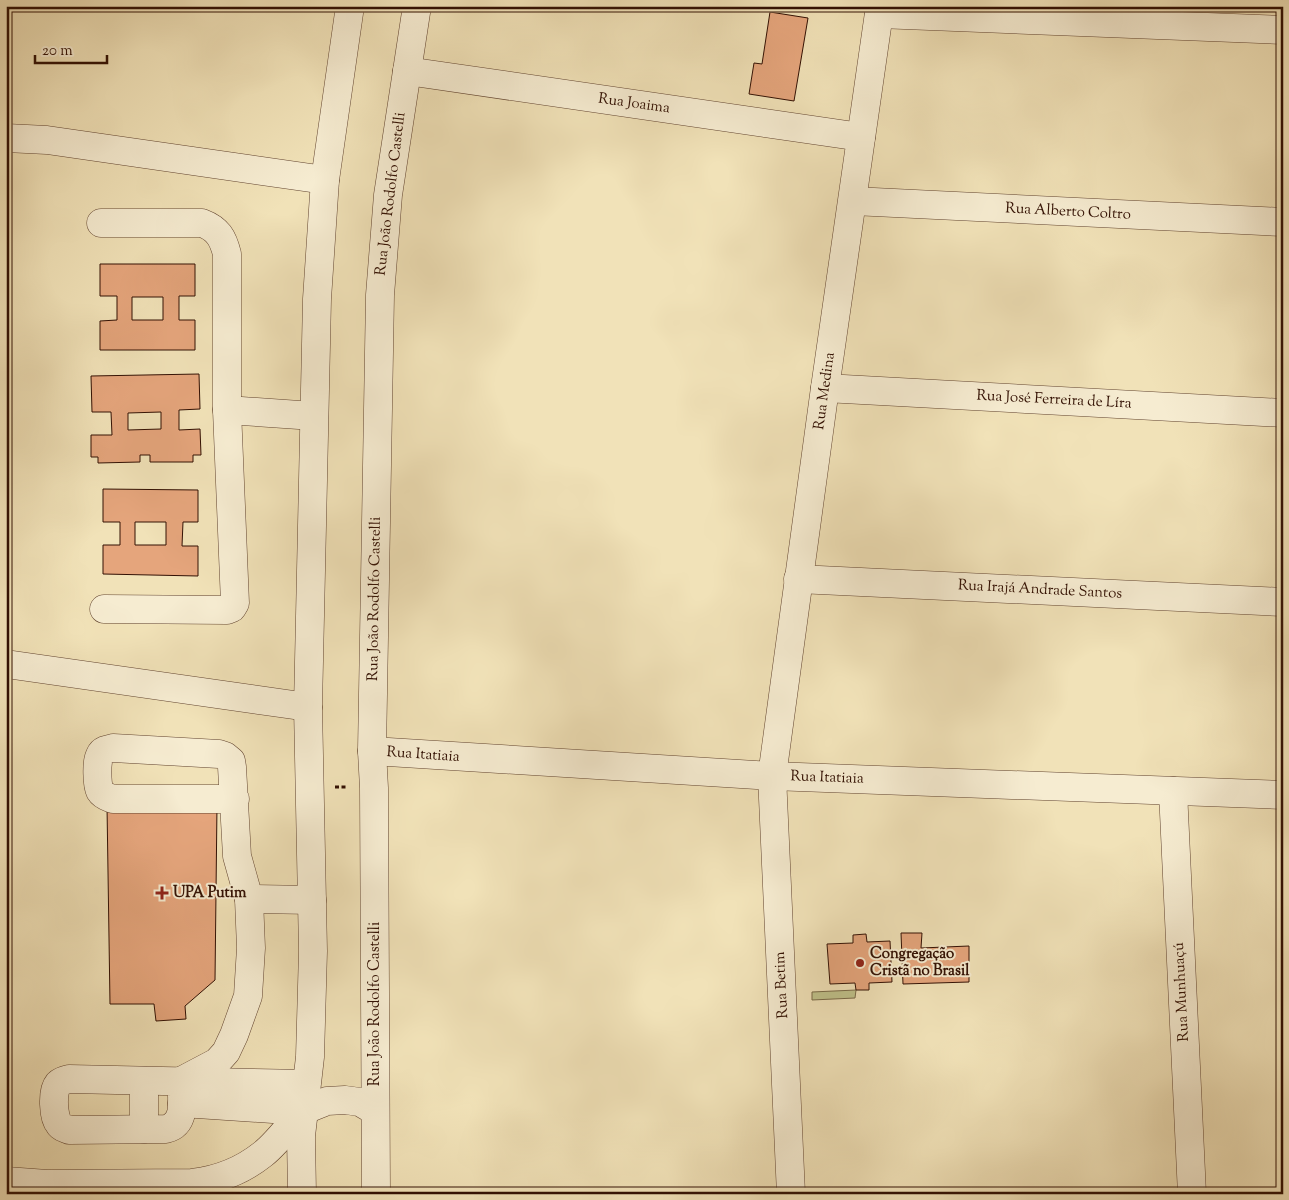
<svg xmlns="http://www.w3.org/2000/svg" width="1289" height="1200" viewBox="0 0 1289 1200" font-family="'Sorts Mill Goudy',serif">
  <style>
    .green { fill: #c0c28b; stroke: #796947 }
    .building { fill: #e5a57c; stroke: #321003; fill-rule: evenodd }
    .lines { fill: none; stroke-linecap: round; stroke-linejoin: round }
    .minor-casing { stroke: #624430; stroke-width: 29 }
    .path { stroke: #321003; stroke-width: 3; stroke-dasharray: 4 2.5; stroke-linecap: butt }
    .minor { stroke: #f6ecd1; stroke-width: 28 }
    .poi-dot { fill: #8f2418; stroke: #f6ecd1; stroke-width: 2 }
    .labels { text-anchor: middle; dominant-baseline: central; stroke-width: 4; stroke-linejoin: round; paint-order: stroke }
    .street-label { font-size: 15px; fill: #321003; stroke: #f6ecd1 }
    .poi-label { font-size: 15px; font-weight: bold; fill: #321003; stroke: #f6ecd1; text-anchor: start }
  </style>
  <rect width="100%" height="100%" fill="#f1e2b8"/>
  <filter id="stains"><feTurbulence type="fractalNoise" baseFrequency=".004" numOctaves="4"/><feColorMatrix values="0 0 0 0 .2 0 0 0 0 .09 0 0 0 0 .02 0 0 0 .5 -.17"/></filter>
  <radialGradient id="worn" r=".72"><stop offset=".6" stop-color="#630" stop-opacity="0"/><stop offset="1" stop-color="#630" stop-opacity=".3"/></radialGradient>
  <polygon class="green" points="856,990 855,998 812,1000 812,992"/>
  <g class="building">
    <polygon points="770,12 808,18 794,101 749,94 754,63 762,64"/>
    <path d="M 100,264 L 195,264 L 195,296 L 179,296 L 179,320 L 195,320 L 195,350 L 100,350 L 100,321 L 117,320 L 117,296 L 100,296 ZM 132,297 L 163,297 L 163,320 L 132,320 Z"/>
    <path d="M 199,374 L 200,409 L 179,410 L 179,430 L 200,429 L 201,455 L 193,455 L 193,462 L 150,462 L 150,455 L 140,455 L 140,462 L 98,463 L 98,457 L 91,457 L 91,435 L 112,435 L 111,412 L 92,412 L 91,376 ZM 161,412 L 161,429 L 128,430 L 128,413 Z"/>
    <path d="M 103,489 L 198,490 L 198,522 L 183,522 L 182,546 L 198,546 L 198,576 L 103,574 L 103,545 L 120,545 L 120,522 L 103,522 ZM 135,522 L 166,522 L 166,545 L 135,545 Z"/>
    <polygon points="217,805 215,980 185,1006 186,1019 156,1021 154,1004 110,1004 107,806"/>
    <polygon points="901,933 922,933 921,948 969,946 969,982 903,984"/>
    <polygon points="866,934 867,942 890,941 892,982 869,983 869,990 856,990 855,983 830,984 827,944 853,943 853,935"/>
  </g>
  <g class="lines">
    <g class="minor-casing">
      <g id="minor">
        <polyline points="879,14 1283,30"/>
        <polyline points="407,71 861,137"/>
        <polyline points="6,138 47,140 325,180"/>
        <polyline points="853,201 1283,222"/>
        <path d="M 101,223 L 202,223 C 218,229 223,238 227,254 L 227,410 L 235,603 L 232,608 L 227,610 L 104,609"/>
        <polyline points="825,388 1283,413"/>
        <polyline points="227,410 314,416"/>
        <polyline points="798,579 1283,602"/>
        <polyline points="6,664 308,707"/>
        <polyline points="372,751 772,776 1283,795"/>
        <polyline points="1173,791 1192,1194"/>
        <polyline points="249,899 312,900"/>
        <polyline points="144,1081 144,1129"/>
        <path d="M 181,1081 L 217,1062 L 226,1052 L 234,1035 L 248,996 L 251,948 L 249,899 L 237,856 L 232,767 L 231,761 L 225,756 L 219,754 L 113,748 C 108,749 102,750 100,755 C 96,761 97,785 100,791 C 103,796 108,797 113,799 L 235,799"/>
        <path d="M 181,1081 C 182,1098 187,1124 166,1129 L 69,1130 C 65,1128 61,1128 59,1124 C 53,1117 52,1091 58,1084 C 61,1081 64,1080 69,1079 L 306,1084"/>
        <polyline points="182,1103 302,1111 327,1101 345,1100 360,1102 375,1111"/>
        <path d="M 6,1181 L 47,1184 L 192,1183 C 218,1180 243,1170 263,1154 C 278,1142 290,1125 302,1111"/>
        <polyline points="302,1194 301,1136 310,1057 313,951 308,707 317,299 325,180 350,6"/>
        <polyline points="376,1194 374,788 372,751 380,295 388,195 417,6"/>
        <polyline points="791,1194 772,776 825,388 880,6"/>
      </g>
    </g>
    <polyline class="path" points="335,787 348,787"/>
    <use href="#minor" class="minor"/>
  </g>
  <g class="poi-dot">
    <path d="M159.5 885.5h5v5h5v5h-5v5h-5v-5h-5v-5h5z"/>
    <circle cx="860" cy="963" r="5"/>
  </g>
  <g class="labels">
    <g class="street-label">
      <text transform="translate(634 104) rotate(8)">Rua Joaima</text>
      <text transform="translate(391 194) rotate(-83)">Rua João Rodolfo Castelli</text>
      <text transform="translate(1068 212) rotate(3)">Rua Alberto Coltro</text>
      <text transform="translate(825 391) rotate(-82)">Rua Medina</text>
      <text transform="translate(1054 400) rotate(3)">Rua José Ferreira de Líra</text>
      <text transform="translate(1040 590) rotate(3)">Rua Irajá Andrade Santos</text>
      <text transform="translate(375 599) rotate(-89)">Rua João Rodolfo Castelli</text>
      <text transform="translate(423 755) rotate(4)">Rua Itatiaia</text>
      <text transform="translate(827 778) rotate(2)">Rua Itatiaia</text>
      <text transform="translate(782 985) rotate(-93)">Rua Betim</text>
      <text transform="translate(1182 992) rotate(-93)">Rua Munhuaçú</text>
      <text transform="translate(375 1004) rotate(-90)">Rua João Rodolfo Castelli</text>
    </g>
    <g class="poi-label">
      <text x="173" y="893">UPA Putim</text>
      <text x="870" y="954">Congregação<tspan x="870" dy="17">Cristã no Brasil</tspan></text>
    </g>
  </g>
  <rect width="1289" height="1200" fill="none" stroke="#f1e2b8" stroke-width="25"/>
  <rect x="8" y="8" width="1274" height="1185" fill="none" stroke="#321003" stroke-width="2.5"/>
  <rect x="12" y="12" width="1264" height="1175" fill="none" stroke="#321003"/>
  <path d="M35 55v8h72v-8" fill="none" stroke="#321003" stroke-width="2.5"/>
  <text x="42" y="55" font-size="15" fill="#321003" stroke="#f6ecd1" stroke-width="4" paint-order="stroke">20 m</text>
  <rect width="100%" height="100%" filter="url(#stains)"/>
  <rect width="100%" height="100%" fill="url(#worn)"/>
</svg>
